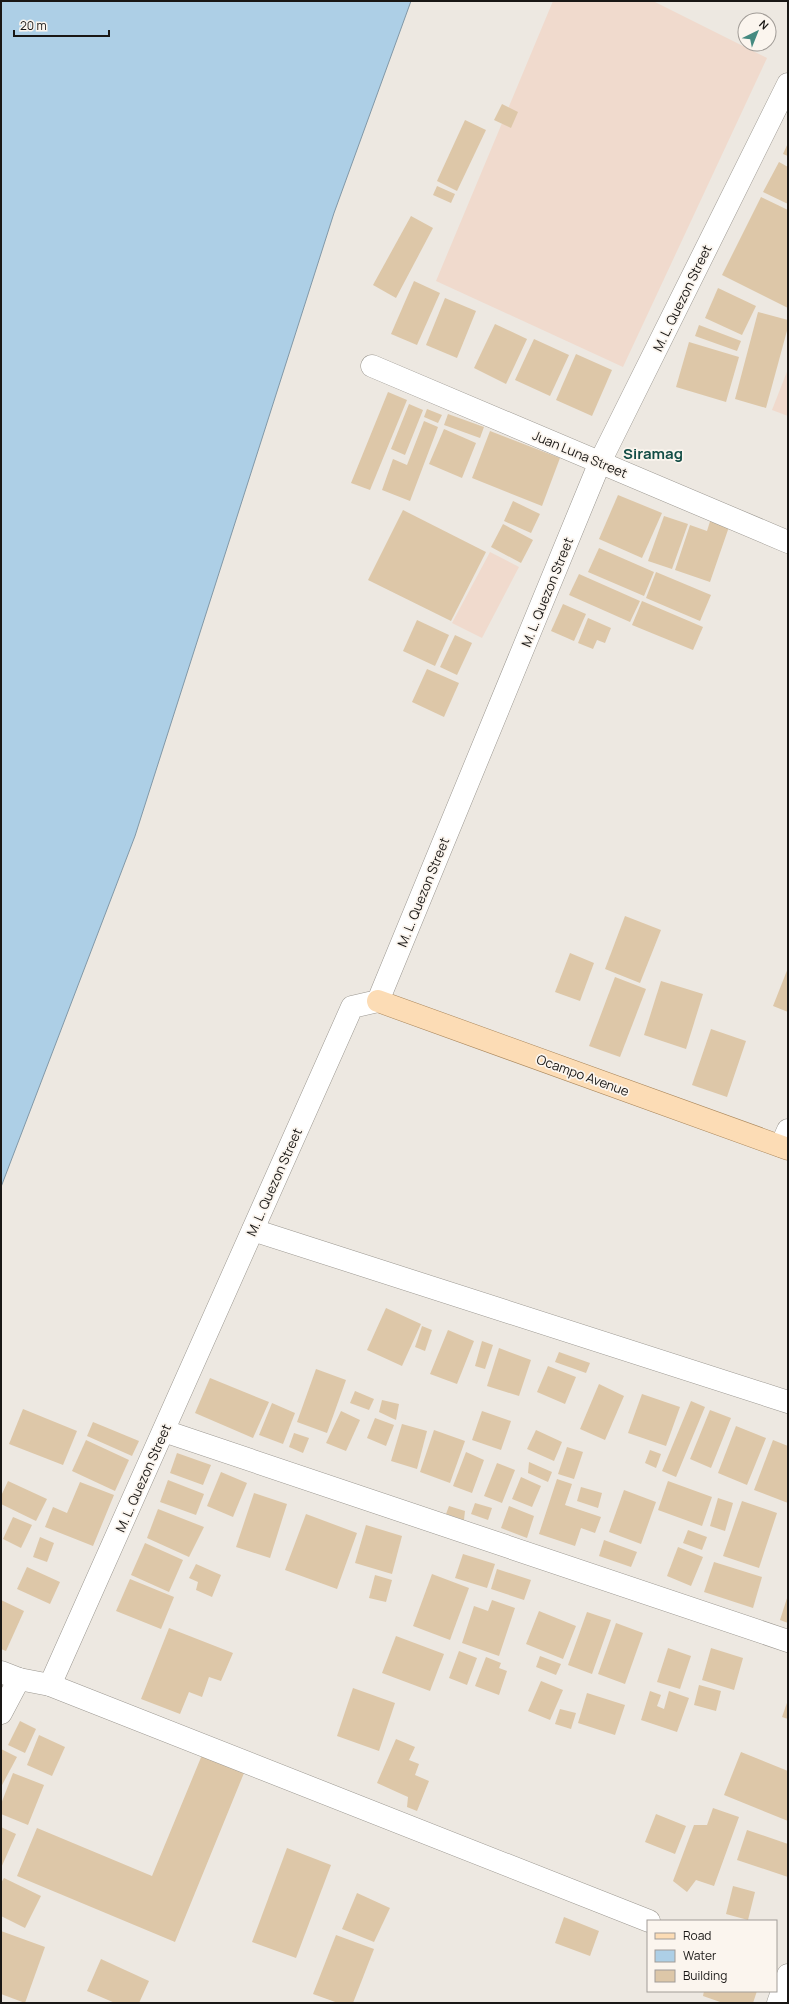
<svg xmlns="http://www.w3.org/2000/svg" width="789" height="2004" viewBox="0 0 789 2004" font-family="Manrope,sans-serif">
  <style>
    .commercial { fill: #f0dacd }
    .water { fill: #adcfe6; stroke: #8198a7 }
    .building { fill: #ddc7a8 }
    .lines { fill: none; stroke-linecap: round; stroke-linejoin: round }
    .minor-casing { stroke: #9b9790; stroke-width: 23 }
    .major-casing { stroke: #ab885d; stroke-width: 23 }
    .minor { stroke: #fff; stroke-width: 22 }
    .major { stroke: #fcdcb5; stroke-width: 22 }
    .labels { text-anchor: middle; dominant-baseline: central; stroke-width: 3.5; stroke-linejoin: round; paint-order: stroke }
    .street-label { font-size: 13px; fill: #191715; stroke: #fbf5ee }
    .quarter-label { font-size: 15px; font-weight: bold; fill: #134d46; stroke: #fbf5ee }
  </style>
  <rect width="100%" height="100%" fill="#ede8e1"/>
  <g class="commercial">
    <polygon points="553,1 653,1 767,58 623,367 436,281"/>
    <polygon points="788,369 788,416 772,410"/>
    <polygon points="490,552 519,567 482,638 452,623"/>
  </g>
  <polygon class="water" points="1,1 411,1 334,213 135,836 1,1187"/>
  <g class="building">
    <polygon points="502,104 518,112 511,128 494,120"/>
    <polygon points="465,120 486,130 457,191 437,181"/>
    <polygon points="788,143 788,156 783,154"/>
    <polygon points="779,162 788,167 788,204 763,192"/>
    <polygon points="437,186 455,194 451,203 433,195"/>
    <polygon points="761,197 788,210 788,308 722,275"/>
    <polygon points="411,216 433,228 396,298 373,285"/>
    <polygon points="414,281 440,293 417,345 391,334"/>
    <polygon points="718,288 756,306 742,335 705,318"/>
    <polygon points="445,298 476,311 457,358 426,345"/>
    <polygon points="758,312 788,320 788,327 766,408 735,399"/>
    <polygon points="495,324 527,339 506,384 474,368"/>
    <polygon points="699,325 741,341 737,351 695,336"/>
    <polygon points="534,339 569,355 550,396 515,380"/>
    <polygon points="689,342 739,357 726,402 676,387"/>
    <polygon points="576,354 612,370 592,416 556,400"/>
    <polygon points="388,392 407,400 370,490 351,483"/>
    <polygon points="409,404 423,410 405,455 391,449"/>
    <polygon points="427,409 442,415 438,423 424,417"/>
    <polygon points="448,414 484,427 480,438 444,425"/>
    <polygon points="424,421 438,427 410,501 382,490 393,459 407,465"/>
    <polygon points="444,429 476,443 462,478 429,464"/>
    <polygon points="490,431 560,458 542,506 472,478"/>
    <polygon points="618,495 662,513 642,558 599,539"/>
    <polygon points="513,501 540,514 531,533 504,521"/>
    <polygon points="403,510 486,552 451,621 368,580"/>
    <polygon points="712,515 731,521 710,582 675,570 690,525 707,531"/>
    <polygon points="664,516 688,524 672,569 648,561"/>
    <polygon points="503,524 533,540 521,563 491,547"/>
    <polygon points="599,548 654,572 644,596 588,572"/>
    <polygon points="656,572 711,595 700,621 646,598"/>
    <polygon points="579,574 640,601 630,622 569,595"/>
    <polygon points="642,601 703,627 693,650 632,625"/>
    <polygon points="563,604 586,614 574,641 551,631"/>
    <polygon points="588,618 611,628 605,643 597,640 593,649 578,643"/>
    <polygon points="417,620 449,635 435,666 403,651"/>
    <polygon points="455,635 472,643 457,675 440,667"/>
    <polygon points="427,669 459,683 444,717 412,702"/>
    <polygon points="625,916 661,930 640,983 605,969"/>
    <polygon points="570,953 594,963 580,1001 555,992"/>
    <polygon points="788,968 788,1012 773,1006"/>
    <polygon points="615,977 646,989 620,1057 589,1046"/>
    <polygon points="661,981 703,994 686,1049 644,1035"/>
    <polygon points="711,1029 746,1041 727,1097 692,1085"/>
    <polygon points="386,1308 421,1324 402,1366 367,1350"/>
    <polygon points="422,1326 432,1330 425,1351 415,1347"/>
    <polygon points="448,1330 474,1341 457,1384 430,1374"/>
    <polygon points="482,1341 493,1345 485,1369 475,1366"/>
    <polygon points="499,1348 531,1360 519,1396 487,1386"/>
    <polygon points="559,1352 590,1363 586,1373 555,1362"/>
    <polygon points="548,1366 576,1377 565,1404 537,1392"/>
    <polygon points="316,1369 346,1380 327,1433 297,1422"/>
    <polygon points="210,1378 269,1402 253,1438 195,1413"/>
    <polygon points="599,1384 624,1396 605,1440 580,1429"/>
    <polygon points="355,1391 374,1399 369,1410 350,1403"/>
    <polygon points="642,1394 680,1407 666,1446 628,1433"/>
    <polygon points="382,1400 399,1404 396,1420 379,1412"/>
    <polygon points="691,1401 705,1407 676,1477 662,1471"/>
    <polygon points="272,1403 295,1413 283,1444 259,1435"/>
    <polygon points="23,1409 77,1431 63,1465 9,1444"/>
    <polygon points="710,1410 731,1418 711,1468 690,1459"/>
    <polygon points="341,1411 360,1420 346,1451 326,1443"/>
    <polygon points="482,1411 511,1421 501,1450 472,1440"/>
    <polygon points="375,1418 394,1425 386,1446 367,1438"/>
    <polygon points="93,1422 139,1441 132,1456 87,1436"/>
    <polygon points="402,1424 427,1431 417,1469 391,1461"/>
    <polygon points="736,1426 766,1438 747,1485 718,1473"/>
    <polygon points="434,1430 465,1441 450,1483 420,1472"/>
    <polygon points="536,1430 562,1442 554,1461 527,1449"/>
    <polygon points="294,1433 309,1438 303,1453 289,1447"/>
    <polygon points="86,1440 129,1460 115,1491 72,1471"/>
    <polygon points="773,1440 788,1446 788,1503 754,1490"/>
    <polygon points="567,1447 583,1452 574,1479 558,1474"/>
    <polygon points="650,1450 661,1454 656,1468 645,1463"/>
    <polygon points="466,1452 484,1460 472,1493 453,1486"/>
    <polygon points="177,1453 211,1465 203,1485 170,1473"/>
    <polygon points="529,1462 552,1472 548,1482 528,1473"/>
    <polygon points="497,1463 515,1470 502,1503 484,1496"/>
    <polygon points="221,1472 247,1483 233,1517 207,1506"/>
    <polygon points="521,1477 541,1486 532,1507 512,1499"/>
    <polygon points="557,1479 572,1484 565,1505 601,1517 595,1533 581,1528 575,1546 539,1534"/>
    <polygon points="168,1480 204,1494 196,1515 160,1502"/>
    <polygon points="8,1481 47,1499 36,1521 1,1504 1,1496"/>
    <polygon points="668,1481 712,1497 702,1526 658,1510"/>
    <polygon points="80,1482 114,1495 93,1546 45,1527 53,1507 67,1513"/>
    <polygon points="581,1487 602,1493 598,1508 577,1501"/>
    <polygon points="624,1490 656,1502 641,1544 609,1532"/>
    <polygon points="254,1493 287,1504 270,1558 236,1547"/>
    <polygon points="718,1498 733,1503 725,1531 710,1526"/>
    <polygon points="742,1501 777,1513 759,1568 723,1556"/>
    <polygon points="475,1503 492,1508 488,1520 471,1514"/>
    <polygon points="449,1506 465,1511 464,1520 446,1514"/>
    <polygon points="509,1506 534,1516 527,1538 501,1528"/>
    <polygon points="158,1509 204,1527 189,1557 147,1538"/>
    <polygon points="306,1514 357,1533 337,1589 285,1570"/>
    <polygon points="13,1517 32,1525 21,1548 3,1539"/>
    <polygon points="366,1525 402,1536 392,1574 355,1563"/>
    <polygon points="688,1530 707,1537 702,1550 683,1543"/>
    <polygon points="40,1537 54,1543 47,1562 33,1557"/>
    <polygon points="604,1540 637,1552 631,1567 599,1556"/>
    <polygon points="145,1543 183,1560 169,1592 131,1575"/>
    <polygon points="678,1547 703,1557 691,1586 667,1576"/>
    <polygon points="463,1554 495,1564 487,1588 455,1578"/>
    <polygon points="714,1562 762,1577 753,1608 704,1592"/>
    <polygon points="196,1564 221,1575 212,1597 196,1590 198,1582 189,1578"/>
    <polygon points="27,1567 60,1582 50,1604 17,1589"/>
    <polygon points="497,1569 531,1580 524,1600 491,1589"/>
    <polygon points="432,1574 469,1588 450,1640 413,1626"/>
    <polygon points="375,1575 392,1580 386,1602 369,1598"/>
    <polygon points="130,1579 174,1597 161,1629 116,1611"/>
    <polygon points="788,1595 788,1623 780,1620"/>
    <polygon points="1,1600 24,1611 6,1651 1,1649"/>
    <polygon points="492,1600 515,1608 499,1656 462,1643 474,1606 488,1611"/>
    <polygon points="539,1611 576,1626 563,1659 526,1644"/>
    <polygon points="587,1612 611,1620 592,1674 568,1665"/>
    <polygon points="616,1623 643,1633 625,1684 598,1674"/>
    <polygon points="169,1628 233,1653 221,1681 209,1677 202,1697 189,1692 180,1714 141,1699"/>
    <polygon points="396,1636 444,1654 430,1691 382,1673"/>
    <polygon points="668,1648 691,1656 680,1689 657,1682"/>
    <polygon points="711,1648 743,1658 734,1690 702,1680"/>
    <polygon points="459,1651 477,1658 467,1685 449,1678"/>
    <polygon points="540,1656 561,1664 556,1675 536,1667"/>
    <polygon points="486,1657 501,1663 499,1668 507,1671 499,1695 475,1686"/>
    <polygon points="541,1681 563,1690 550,1720 528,1711"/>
    <polygon points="699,1685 721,1691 716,1711 694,1705"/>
    <polygon points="353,1688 395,1703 379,1751 337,1736"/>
    <polygon points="650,1691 661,1695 657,1706 664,1709 669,1691 689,1698 677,1732 641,1720"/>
    <polygon points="587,1693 625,1705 615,1735 578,1723"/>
    <polygon points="788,1700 788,1719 782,1717"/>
    <polygon points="560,1709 576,1713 571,1729 555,1724"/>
    <polygon points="20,1721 36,1729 25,1753 8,1745"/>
    <polygon points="39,1735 65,1747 52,1776 27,1765"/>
    <polygon points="396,1739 415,1747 409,1760 419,1764 415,1775 429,1781 417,1811 407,1807 408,1797 377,1783"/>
    <polygon points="1,1749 17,1757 1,1787"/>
    <polygon points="741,1752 788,1771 788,1821 724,1795"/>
    <polygon points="202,1755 244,1773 175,1942 17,1876 37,1828 152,1876"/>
    <polygon points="13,1773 44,1785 28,1825 1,1814 1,1804"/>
    <polygon points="713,1808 739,1817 714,1886 696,1880 687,1892 673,1881 694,1825 707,1825"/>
    <polygon points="656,1814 686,1826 675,1854 645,1842"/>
    <polygon points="1,1827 16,1834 1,1868"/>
    <polygon points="747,1830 788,1844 788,1877 737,1860"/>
    <polygon points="287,1848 331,1865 296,1958 252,1942"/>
    <polygon points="4,1878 41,1896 25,1928 1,1916 1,1883"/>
    <polygon points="733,1886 755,1892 748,1920 726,1914"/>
    <polygon points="357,1893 390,1908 374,1942 342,1929"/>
    <polygon points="564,1917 599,1931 590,1956 555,1943"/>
    <polygon points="1,1931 45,1947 25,2003 1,1994"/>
    <polygon points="336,1935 374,1949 353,2003 338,2003 313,1994"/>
    <polygon points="101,1959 149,1981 139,2003 115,2003 87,1991"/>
    <polygon points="704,1991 757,1991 753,2003 723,2003 703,1996"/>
  </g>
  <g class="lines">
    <g class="minor-casing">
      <g id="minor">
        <polyline points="372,366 788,542"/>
        <polyline points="781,1146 788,1130"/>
        <polyline points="253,1230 788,1402"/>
        <polyline points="164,1431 788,1641"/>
        <polyline points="1,1672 19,1679 50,1685 649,1921"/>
        <polyline points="50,1685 352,1007 378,1001 600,462 788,84"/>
        <polyline points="1,1713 19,1679"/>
        <polyline points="778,2003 788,1975"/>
      </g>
    </g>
    <g class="major-casing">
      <polyline id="major" points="378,1001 788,1149"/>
    </g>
    <use href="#minor" class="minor"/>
    <use href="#major" class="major"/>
  </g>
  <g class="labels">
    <g class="street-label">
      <text transform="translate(682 298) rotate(-64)">M. L. Quezon Street</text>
      <text transform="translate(580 454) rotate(23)">Juan Luna Street</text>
      <text transform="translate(547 592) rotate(-68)">M. L. Quezon Street</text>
      <text transform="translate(423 892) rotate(-68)">M. L. Quezon Street</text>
      <text transform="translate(583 1075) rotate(20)">Ocampo Avenue</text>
      <text transform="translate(274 1182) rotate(-66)">M. L. Quezon Street</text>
      <text transform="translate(143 1478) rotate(-66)">M. L. Quezon Street</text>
    </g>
    <g class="quarter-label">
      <text x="653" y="453">Siramag</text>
    </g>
  </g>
  <rect width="789" height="2004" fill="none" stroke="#191715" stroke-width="4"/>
  <rect x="647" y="1920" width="130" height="72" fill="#fbf5ee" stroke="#a19c97"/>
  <rect x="655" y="1933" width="20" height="6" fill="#fcdcb5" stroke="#a19c97"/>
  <text x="683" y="1940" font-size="12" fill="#191715">Road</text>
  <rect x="655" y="1950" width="20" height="12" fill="#adcfe6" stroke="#a19c97"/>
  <text x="683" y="1960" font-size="12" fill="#191715">Water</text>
  <rect x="655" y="1970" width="20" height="12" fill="#ddc7a8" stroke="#a19c97"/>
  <text x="683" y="1980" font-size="12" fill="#191715">Building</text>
  <g transform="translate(757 32) rotate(43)"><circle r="19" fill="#fbf5ee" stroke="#a19c97"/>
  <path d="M0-3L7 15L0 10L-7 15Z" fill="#458a80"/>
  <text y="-6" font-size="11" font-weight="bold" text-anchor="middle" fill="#191715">N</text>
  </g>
  <path d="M14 30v6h95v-6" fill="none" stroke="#191715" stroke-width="2"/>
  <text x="20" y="30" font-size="12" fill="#191715" stroke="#fbf5ee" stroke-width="3" paint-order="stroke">20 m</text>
</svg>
